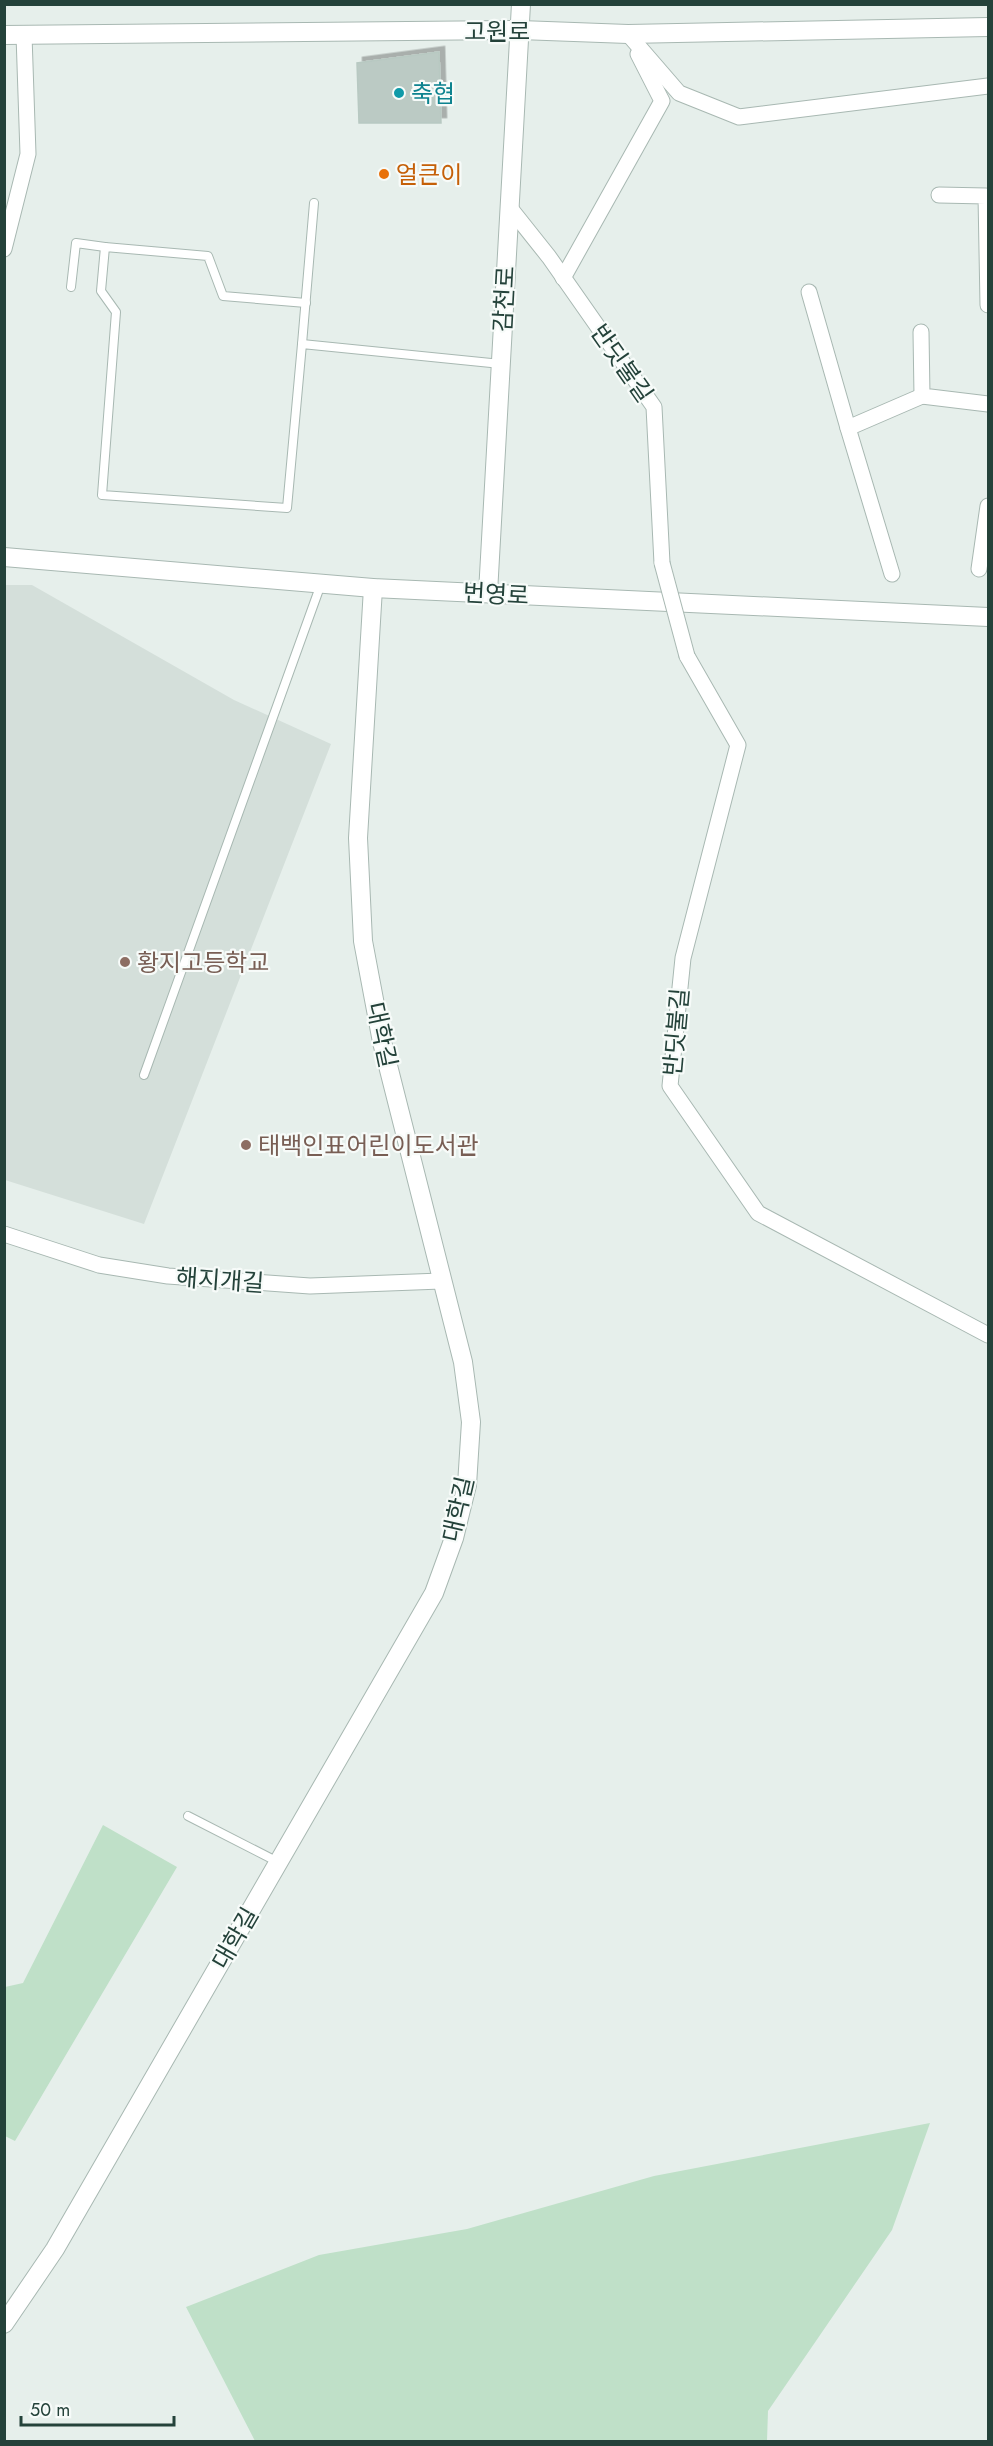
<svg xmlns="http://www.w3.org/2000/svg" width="993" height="2446" viewBox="0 0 993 2446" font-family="Jost,'Noto Sans KR',sans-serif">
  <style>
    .built { fill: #d4dfda }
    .green { fill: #bfe0c8 }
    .building { fill: #bbcac4; stroke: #b8c9c2; stroke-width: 1.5; filter: url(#shadow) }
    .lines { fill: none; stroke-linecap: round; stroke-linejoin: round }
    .service-casing { stroke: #a8b8b2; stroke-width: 10 }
    .minor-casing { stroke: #a8b8b2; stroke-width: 17 }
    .tertiary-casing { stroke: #a8b8b2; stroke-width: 20 }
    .service { stroke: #fff; stroke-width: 8 }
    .minor { stroke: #fff; stroke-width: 15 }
    .tertiary { stroke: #fff; stroke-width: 18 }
    .minor-bridge-casing { stroke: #a8b8b2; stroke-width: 17; stroke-linecap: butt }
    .minor-bridge { stroke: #fff; stroke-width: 15 }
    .culture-dot { fill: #0f9aa8; stroke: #f7fbf9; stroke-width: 2 }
    .food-dot { fill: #e8710a; stroke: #f7fbf9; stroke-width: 2 }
    .education-dot { fill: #8d6e63; stroke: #f7fbf9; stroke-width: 2 }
    .labels { text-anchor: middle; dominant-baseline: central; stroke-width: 4.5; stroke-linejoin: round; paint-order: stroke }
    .street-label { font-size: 24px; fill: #24423a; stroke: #f7fbf9 }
    .culture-label { font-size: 24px; fill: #0d838f; stroke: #f7fbf9; text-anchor: start }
    .food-label { font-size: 24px; fill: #c56008; stroke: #f7fbf9; text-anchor: start }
    .education-label { font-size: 24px; fill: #785e54; stroke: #f7fbf9; text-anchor: start }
  </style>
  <defs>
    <filter id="shadow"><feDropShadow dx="5.5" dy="-5.5" stdDeviation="0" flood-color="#0004"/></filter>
  </defs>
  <rect width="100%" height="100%" fill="#e6efeb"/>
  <polygon class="built" points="4,585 32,585 234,700 331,744 144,1224 5,1180"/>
  <g class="green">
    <polygon points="103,1825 177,1867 15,2141 5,2136 5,1987 23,1983"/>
    <polygon points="930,2123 892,2230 768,2411 767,2441 255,2441 186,2307 319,2255 467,2229 654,2176"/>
  </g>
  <polygon class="building" points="439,52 441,123 359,123 357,63"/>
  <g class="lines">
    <g class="service-casing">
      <g id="service">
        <polyline points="71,287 76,243 105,247"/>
        <polyline points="306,303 223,296 208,256 105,247 101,291 116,312 102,495 287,508 302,344 501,364"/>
        <polyline points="302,344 314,203"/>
        <polyline points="144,1075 321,584"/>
        <polyline points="188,1816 278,1862"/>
      </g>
    </g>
    <g class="minor-casing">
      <g id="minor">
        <polyline points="628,34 679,93 739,117 988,86"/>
        <polyline points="939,195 986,196 988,305"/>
        <polyline points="510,208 549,257 654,407 662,563"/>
        <polyline points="4,249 28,154 24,35"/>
        <polyline points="563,278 662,101 638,54"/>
        <polyline points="809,292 848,428"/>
        <polyline points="921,332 922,396 988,404"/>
        <polyline points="979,569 988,506"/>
        <polyline points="892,574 848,428 922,396"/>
        <polyline points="687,656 738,745 683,958 670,1086 758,1213 988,1335"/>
        <polyline points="4,1234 99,1265 168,1276 310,1286 441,1281"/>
      </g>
    </g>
    <g class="tertiary-casing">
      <g id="tertiary">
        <polyline points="4,35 520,30 628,34 988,27"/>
        <polyline points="4,557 373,588 988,617"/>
        <polyline points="488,593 521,4"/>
        <polyline points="4,2324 55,2249 434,1593 454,1538 467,1485 471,1422 463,1362 382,1042 363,941 358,838 373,588"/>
      </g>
    </g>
    <use href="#service" class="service"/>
    <use href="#minor" class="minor"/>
    <use href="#tertiary" class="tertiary"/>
    <g class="minor-bridge-casing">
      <polyline id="minor-bridge" points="662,563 687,656"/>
    </g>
    <use href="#minor-bridge" class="minor-bridge"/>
  </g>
  <circle class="culture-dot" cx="399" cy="93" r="6"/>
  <circle class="food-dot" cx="384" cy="174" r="6"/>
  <g class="education-dot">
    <circle cx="125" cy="962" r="6"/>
    <circle cx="246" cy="1145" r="6"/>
  </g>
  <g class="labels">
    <g class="street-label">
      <text x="497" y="31">고원로</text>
      <text transform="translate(504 299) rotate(-87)">감천로</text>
      <text transform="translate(622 363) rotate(55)">반딧불길</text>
      <text transform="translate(496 594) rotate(3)">번영로</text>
      <text transform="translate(676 1032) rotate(-85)">반딧불길</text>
      <text transform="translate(382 1035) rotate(78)">대학길</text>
      <text transform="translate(220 1280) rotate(4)">해지개길</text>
      <text transform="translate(458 1509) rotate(-77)">대학길</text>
      <text transform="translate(235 1938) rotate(-60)">대학길</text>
    </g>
    <g class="culture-label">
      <text x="411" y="93">축협</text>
    </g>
    <g class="food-label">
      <text x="396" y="174">얼큰이</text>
    </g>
    <g class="education-label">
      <text x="137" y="962">황지고등학교</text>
      <text x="258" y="1145">태백인표어린이도서관</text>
    </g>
  </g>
  <rect width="993" height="2446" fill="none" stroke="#24423a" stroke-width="12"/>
  <path d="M21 2416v9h153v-9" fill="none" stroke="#24423a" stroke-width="3"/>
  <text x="30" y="2416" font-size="18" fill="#24423a" stroke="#f7fbf9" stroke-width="4.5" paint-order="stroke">50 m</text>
</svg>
